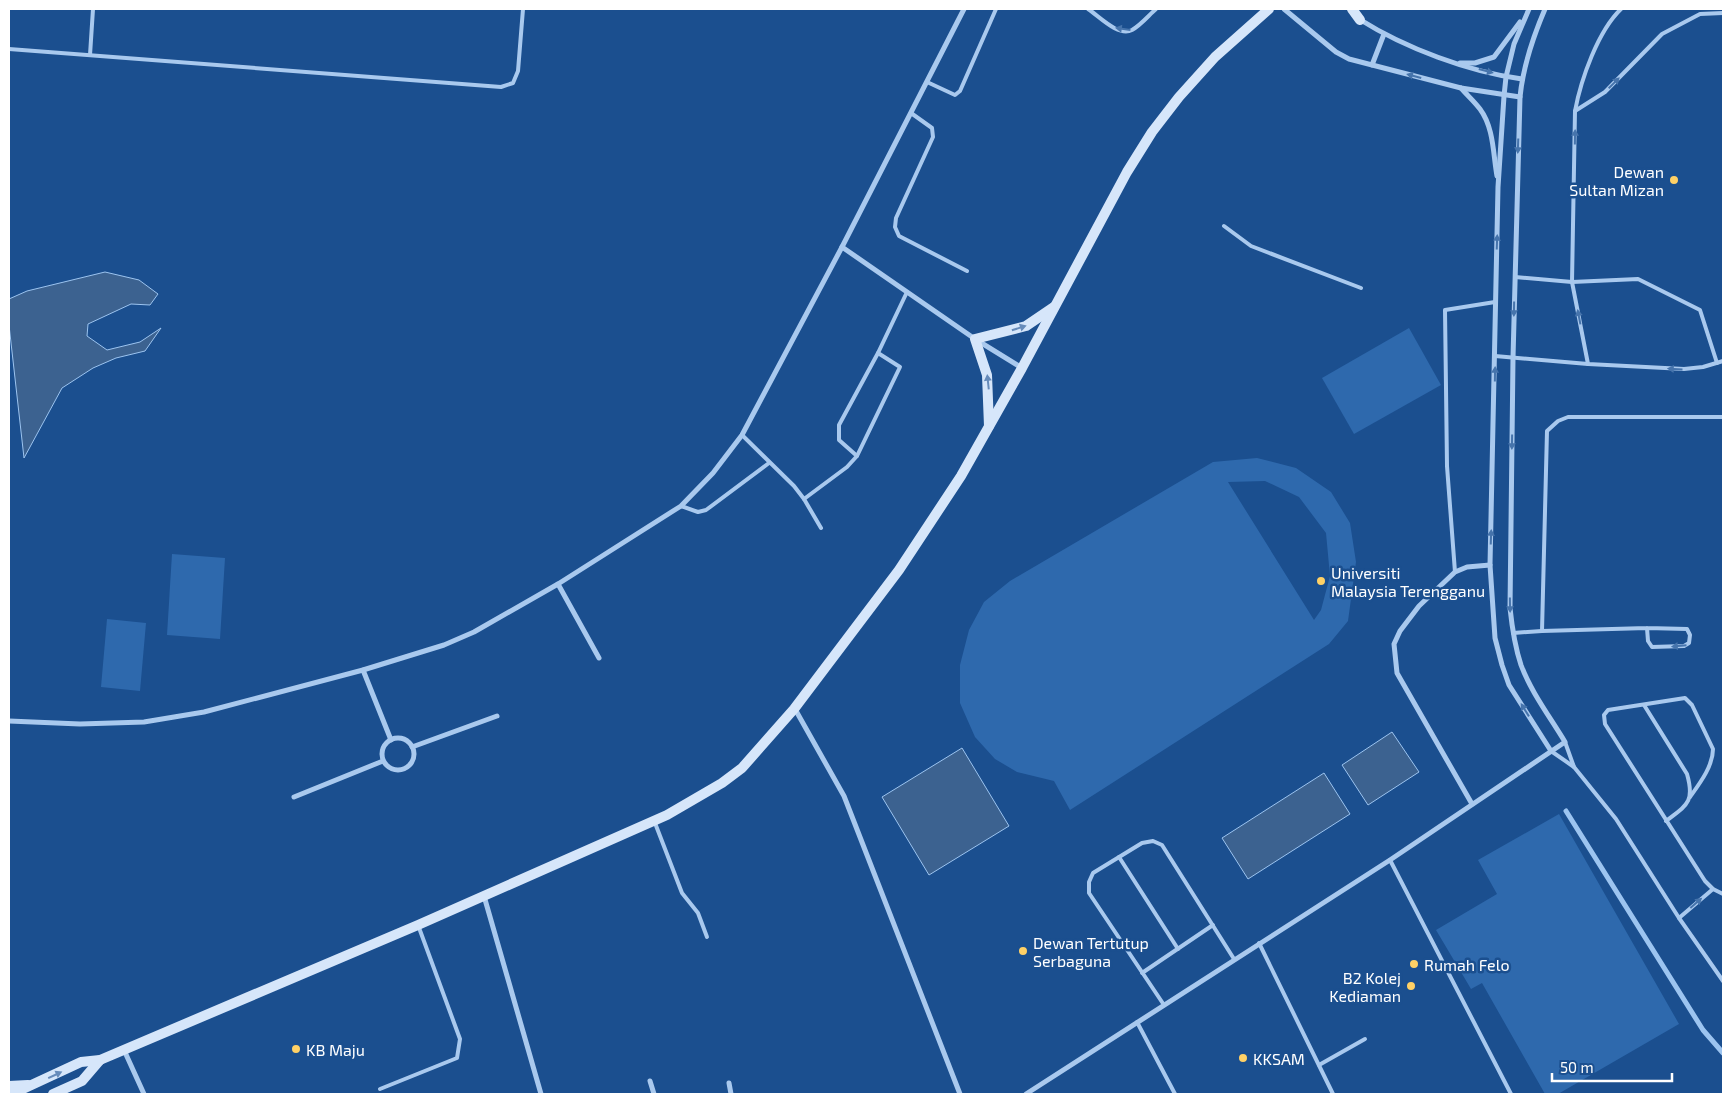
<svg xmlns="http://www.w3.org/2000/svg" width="1732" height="1103" viewBox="0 0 1732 1103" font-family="'Exo 2',sans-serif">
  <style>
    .green { fill: #2e69ad; fill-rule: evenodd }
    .water { fill: #3c6290; stroke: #9cc4f0 }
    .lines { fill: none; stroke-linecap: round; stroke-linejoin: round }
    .stream { stroke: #9cc4f0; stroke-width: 5 }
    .service { stroke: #a9c9ee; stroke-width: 4 }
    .minor { stroke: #a9c9ee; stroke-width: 5 }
    .secondary { stroke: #d6e6fa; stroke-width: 10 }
    .oneway { fill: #4674ac }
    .oneway2 { fill: #668bba }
    .poi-dot { fill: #ffd166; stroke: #1b4f8f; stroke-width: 2 }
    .labels { text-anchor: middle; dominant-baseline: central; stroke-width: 5; stroke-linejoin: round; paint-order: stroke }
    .poi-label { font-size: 16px; fill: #fff; stroke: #1b4f8f; text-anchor: start }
  </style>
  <rect width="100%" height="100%" fill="#1b4f8f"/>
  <g class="green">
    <polygon points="1409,328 1441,385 1354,434 1322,378"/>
    <path d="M 1257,458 L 1296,468 L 1331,492 L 1350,523 L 1356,562 L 1348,621 L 1329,644 L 1070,810 L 1054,781 L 1017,772 L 995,759 L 975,737 L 960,703 L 960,665 L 969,630 L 984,602 L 1010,581 L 1213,462 ZM 1265,481 L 1299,497 L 1326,533 L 1330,576 L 1321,610 L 1314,620 L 1228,482 Z"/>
    <polygon points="172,554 225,558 220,639 167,635"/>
    <polygon points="107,619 146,623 140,691 101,687"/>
    <polygon points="1559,814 1679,1024 1558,1094 1545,1094 1482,983 1471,989 1436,930 1497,894 1478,860"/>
  </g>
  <g class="water">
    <polygon points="105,272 139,280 158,294 150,305 131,304 88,324 87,336 107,350 140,342 161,328 145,351 116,358 93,368 62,388 24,458 9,325 9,299 27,291"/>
    <polygon points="1392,732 1419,772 1368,805 1342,765"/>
    <polygon points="962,748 1009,826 929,875 882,797"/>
    <polygon points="1324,773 1350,814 1248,879 1222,838"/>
  </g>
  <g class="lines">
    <polyline class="stream" points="1566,811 1703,1030 1723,1053"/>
    <g class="service">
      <path d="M 1088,9 C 1099,16 1118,37 1132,30 C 1141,25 1149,15 1156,9"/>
      <polyline points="9,49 501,87 513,83 518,71 523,9"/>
      <polyline points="90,55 93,9"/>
      <polyline points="927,82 955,95 960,91 996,9"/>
      <polyline points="1575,111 1605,92 1662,34 1700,14 1723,13"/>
      <polyline points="911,113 932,128 933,137 896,218 895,227 899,236 967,271"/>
      <polyline points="1224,226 1251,246 1361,288"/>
      <polyline points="1515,277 1572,282 1638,279 1700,310 1717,363"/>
      <polyline points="1495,356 1588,364 1684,369 1703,367 1723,361"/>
      <path d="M 1588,364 L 1572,282 L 1575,111 C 1581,79 1598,31 1621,9"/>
      <polyline points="742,435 794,486 804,499 821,528"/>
      <polyline points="857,456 839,440 839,425 878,353"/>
      <polyline points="804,499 847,467 857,456 900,367 878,353 907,292"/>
      <polyline points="681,506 698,512 706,510 769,463"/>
      <polyline points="1455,572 1447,466 1445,310 1495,302"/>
      <polyline points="1647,628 1648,641 1652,647 1684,646 1689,643 1690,635 1687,629 1647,628 1542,631 1547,431 1558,421 1568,417 1723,417"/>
      <polyline points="1513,633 1542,631"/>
      <path d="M 1644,705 L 1687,774 C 1695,802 1687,805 1666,821"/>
      <polyline points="1565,742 1574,767"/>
      <polyline points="1551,751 1574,767 1616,819 1679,918 1723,981"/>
      <path d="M 1690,797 C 1700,783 1713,766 1713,749 L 1692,705 L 1685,698 L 1608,710 L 1604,715 L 1605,724 L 1705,881 L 1713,889 L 1723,894"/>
      <polyline points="655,823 682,893 698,913 707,937"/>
      <polyline points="1119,857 1178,949"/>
      <polyline points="1390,860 1511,1094"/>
      <polyline points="1679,918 1713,889"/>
      <polyline points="1259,943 1333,1094"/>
      <polyline points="1142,973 1213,925"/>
      <polyline points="1164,1005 1089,893 1089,882 1093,873 1142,843 1153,841 1162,845 1234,959"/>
      <polyline points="1137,1022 1175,1094"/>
      <polyline points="1319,1065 1365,1039"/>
      <polyline points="380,1089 457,1058 460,1039 418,925"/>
    </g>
    <g class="minor">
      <polyline points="1284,9 1336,52 1349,59 1461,88 1520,97"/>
      <polyline points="1529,9 1514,44 1506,77 1504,96 1498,187 1490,565 1495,638 1502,665 1509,685 1551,751"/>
      <path d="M 1359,19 C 1405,48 1469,72 1522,79"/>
      <polyline points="1460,63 1475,63 1494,57 1520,22"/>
      <polyline points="1372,65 1384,34"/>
      <path d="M 1461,88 C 1467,95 1474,101 1480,109 C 1494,128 1493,154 1497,176"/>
      <polyline points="842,247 975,339 1022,368"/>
      <polyline points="558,584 599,658"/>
      <polyline points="363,670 391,740"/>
      <polyline points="795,709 844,796 960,1094"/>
      <polyline points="9,721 80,724 144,722 204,712 363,670 444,645 474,632 558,584 681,506 713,473 742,435 842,247 964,9"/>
      <circle cx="398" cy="754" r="16"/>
      <polyline points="412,747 497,716"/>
      <polyline points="294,797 383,761"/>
      <polyline points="1472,804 1397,673 1394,644 1400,631 1419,606 1455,572 1467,567 1490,565"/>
      <polyline points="484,896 541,1094"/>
      <polyline points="124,1050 144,1094"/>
      <polyline points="650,1081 654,1094"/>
      <polyline points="729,1083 731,1094"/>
      <path d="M 1026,1094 L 1390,860 L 1565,742 C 1550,717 1531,692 1521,665 C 1515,647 1512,627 1510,608 L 1513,358 L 1520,97 C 1523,67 1533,37 1545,9"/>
    </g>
    <g class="secondary">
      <polyline points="1352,9 1360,20"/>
      <polyline points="989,426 987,375 975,339 1026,326 1054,307"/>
      <polyline points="9,1086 28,1085"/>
      <polyline points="12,1094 81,1062 100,1060 418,925 667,815 722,783 742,768 794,709 899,570 961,476 1022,368 1127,172 1152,132 1179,97 1215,57 1269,9"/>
      <polyline points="53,1094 82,1081 100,1060"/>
    </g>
  </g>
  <defs><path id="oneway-solid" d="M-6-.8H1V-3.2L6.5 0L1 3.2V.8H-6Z" transform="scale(1.25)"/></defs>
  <g class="oneway">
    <use href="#oneway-solid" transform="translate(1123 29) rotate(-172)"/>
    <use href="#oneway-solid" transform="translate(1486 71) rotate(15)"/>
    <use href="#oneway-solid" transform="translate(1414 76) rotate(-165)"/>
    <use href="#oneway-solid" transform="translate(1614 83) rotate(-45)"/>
    <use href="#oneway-solid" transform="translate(1575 137) rotate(-89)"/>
    <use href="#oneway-solid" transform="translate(1518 146) rotate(92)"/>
    <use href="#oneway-solid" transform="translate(1497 242) rotate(-88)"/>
    <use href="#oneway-solid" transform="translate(1514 309) rotate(91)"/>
    <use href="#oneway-solid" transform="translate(1579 317) rotate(-101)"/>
    <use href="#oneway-solid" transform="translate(1675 369) rotate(-177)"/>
    <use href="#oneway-solid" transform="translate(1495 374) rotate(-89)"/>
    <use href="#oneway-solid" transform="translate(1512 442) rotate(91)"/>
    <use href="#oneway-solid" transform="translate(1491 537) rotate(-88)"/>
    <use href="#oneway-solid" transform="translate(1510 605) rotate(89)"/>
    <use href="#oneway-solid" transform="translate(1679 646) rotate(175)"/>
    <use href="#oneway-solid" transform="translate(1525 710) rotate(-122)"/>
    <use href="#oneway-solid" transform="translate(1696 903) rotate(-41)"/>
  </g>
  <g class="oneway2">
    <use href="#oneway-solid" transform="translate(1019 328) rotate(-18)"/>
    <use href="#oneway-solid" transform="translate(988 382) rotate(-96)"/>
    <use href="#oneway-solid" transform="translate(55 1075) rotate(-25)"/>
  </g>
  <g class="poi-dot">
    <circle cx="1674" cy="180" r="5"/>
    <circle cx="1321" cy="581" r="5"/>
    <circle cx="1023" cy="951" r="5"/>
    <circle cx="1414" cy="964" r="5"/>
    <circle cx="1411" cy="986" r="5"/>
    <circle cx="296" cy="1049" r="5"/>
    <circle cx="1243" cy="1058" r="5"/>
  </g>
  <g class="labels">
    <g class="poi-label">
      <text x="1664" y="171" text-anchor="end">Dewan<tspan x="1664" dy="18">Sultan Mizan</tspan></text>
      <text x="1331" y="572">Universiti<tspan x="1331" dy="18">Malaysia Terengganu</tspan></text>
      <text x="1033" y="942">Dewan Tertutup<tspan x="1033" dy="18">Serbaguna</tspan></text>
      <text x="1424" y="964">Rumah Felo</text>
      <text x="1401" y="977" text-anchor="end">B2 Kolej<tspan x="1401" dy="18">Kediaman</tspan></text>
      <text x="306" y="1049">KB Maju</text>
      <text x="1253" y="1058">KKSAM</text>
    </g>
  </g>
  <rect width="1732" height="1103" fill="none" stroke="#ffffff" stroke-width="20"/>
  <path d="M1552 1073v8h120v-8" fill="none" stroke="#ffffff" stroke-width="2.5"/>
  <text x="1560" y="1073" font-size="15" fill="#ffffff" stroke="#1b4f8f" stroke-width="4" paint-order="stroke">50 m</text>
</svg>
